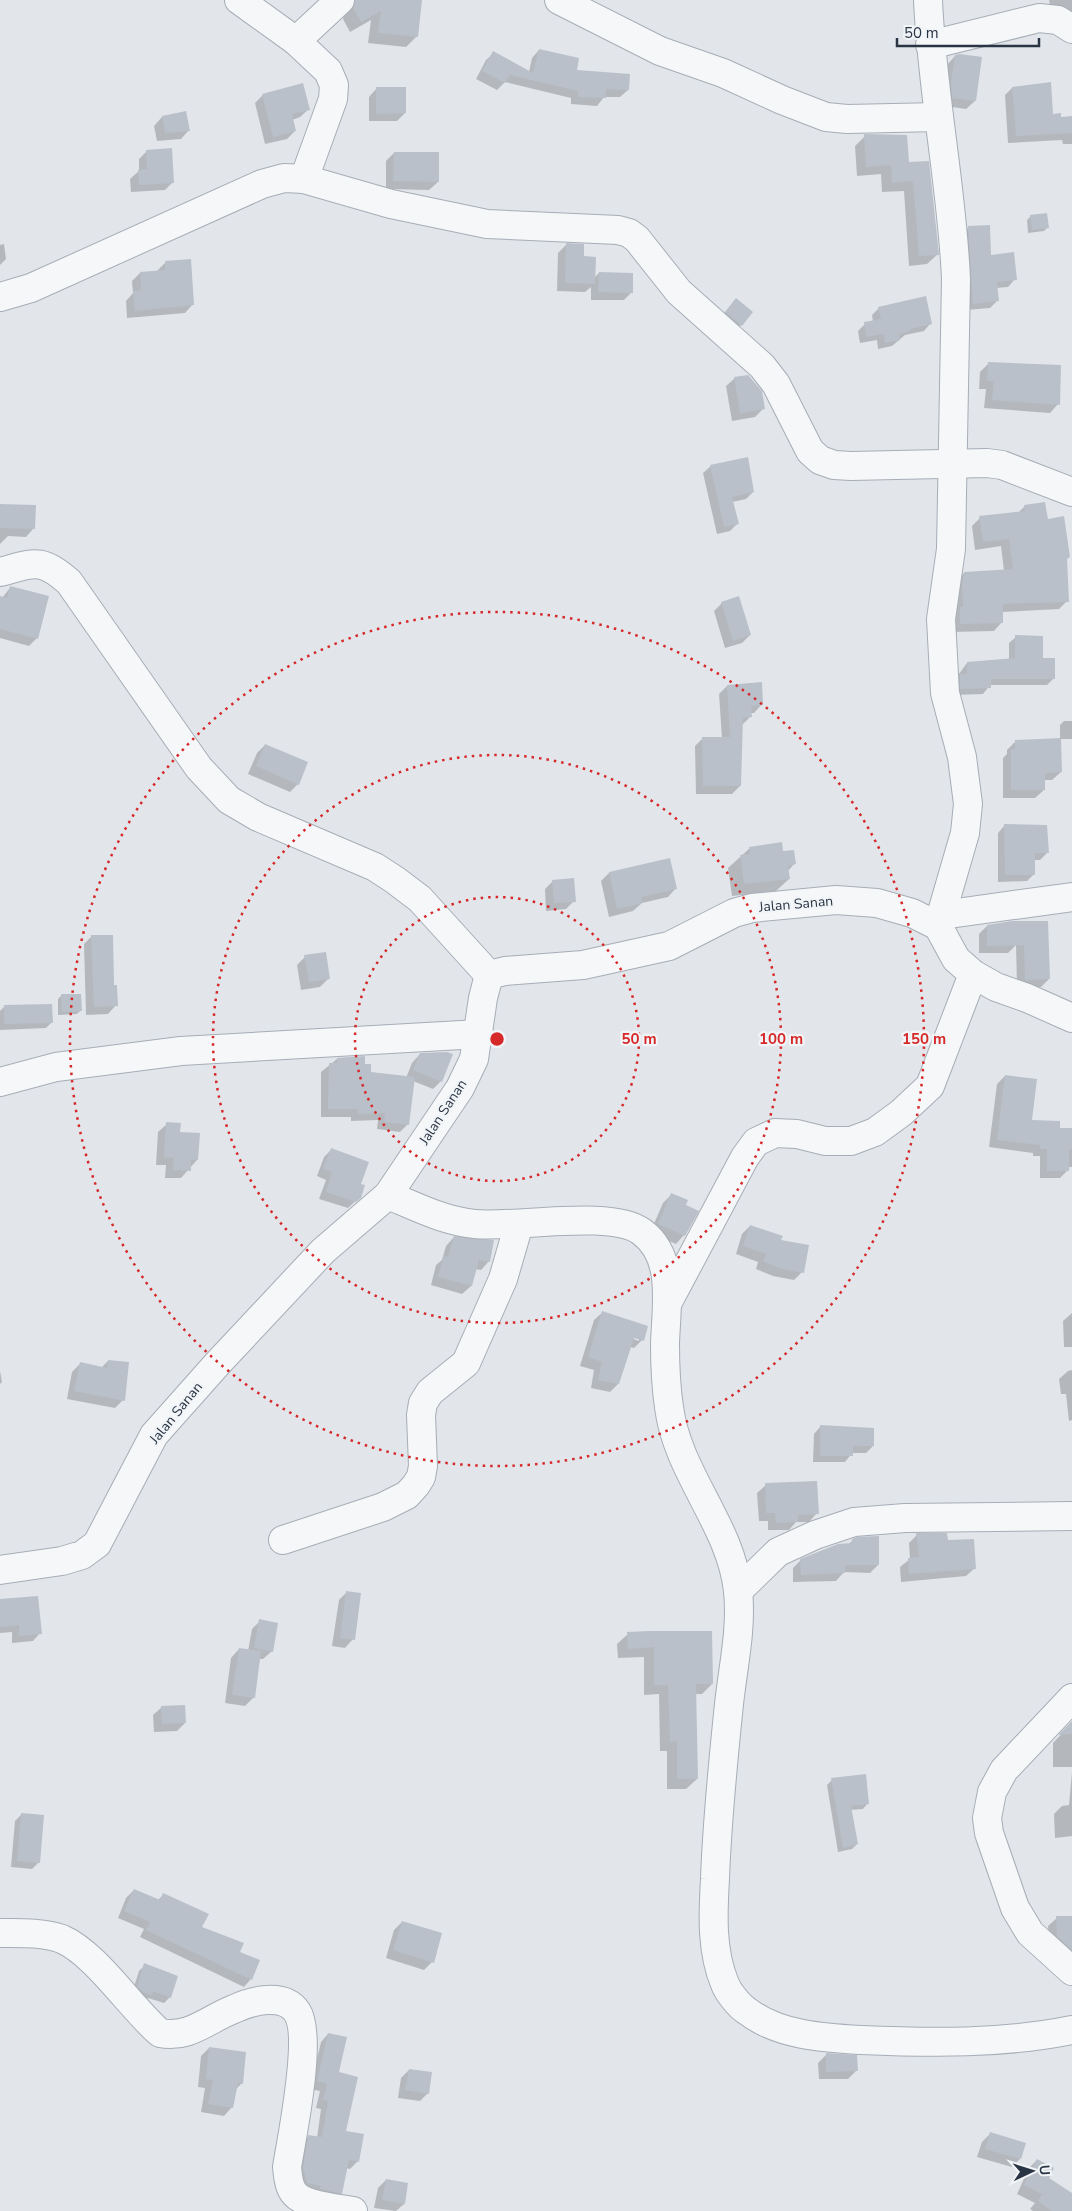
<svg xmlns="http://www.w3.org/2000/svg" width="1072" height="2211" viewBox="0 0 1072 2211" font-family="'Nunito Sans',sans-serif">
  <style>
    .shadow { fill: #0003; fill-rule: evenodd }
    .building { fill: #b9c0c9 }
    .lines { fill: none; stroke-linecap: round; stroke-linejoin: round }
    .minor-casing { stroke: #a7adb6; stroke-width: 30 }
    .minor { stroke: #f5f7f9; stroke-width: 28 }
    .ring { fill: none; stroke: #d62828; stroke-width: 2.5; stroke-dasharray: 2.5 5 }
    .labels { text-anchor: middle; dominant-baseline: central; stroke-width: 4.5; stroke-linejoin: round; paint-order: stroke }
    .street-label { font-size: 14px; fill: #293544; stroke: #f2f5f8 }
    .centre { fill: #d62828; stroke: #f2f5f8; stroke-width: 2.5 }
    .ring-label { font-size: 15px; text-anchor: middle; font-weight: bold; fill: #d62828; stroke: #f2f5f8; stroke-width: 4.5; stroke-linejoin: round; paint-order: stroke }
  </style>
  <rect width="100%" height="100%" fill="#e2e6eb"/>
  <g class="shadow">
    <polygon points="360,0 421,0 417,36 406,47 368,43 371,20 350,32 343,19 345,13"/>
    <polygon points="1049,0 1072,0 1072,14 1051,12"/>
    <polygon points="539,50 575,71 628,90 620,97 604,97 597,106 571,104 571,98 505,82 497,90 476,79 486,60 494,53 529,72 532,58"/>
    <polygon points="955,56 980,58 975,101 966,109 945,106 943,92 947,65"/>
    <polygon points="377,88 405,113 397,121 369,121 369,97"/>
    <polygon points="1012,88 1051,115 1060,118 1072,117 1072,144 1063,144 1062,140 1008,143 1005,95"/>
    <polygon points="263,95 309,109 300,117 292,120 295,131 287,139 265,144 255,103"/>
    <polygon points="185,113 189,130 181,139 157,141 154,126 162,117"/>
    <polygon points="865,136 908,163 938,254 927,264 909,266 904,191 882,192 881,174 857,176 855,146"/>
    <polygon points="147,151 173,182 165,190 131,192 130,179 139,171 139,159"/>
    <polygon points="394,153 438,182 429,190 386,189 386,161"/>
    <polygon points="1031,216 1047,228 1044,231 1028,233 1027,220"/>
    <polygon points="968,228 990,256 1015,279 1008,287 996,288 997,301 990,308 966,310 961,235"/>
    <polygon points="4,244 6,259 0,265 0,245"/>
    <polygon points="566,245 582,257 594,278 599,273 632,292 624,300 591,300 591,287 585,292 557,291 558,253"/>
    <polygon points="165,263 193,304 185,313 127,318 126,301 133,293 132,281 140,273 157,271"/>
    <polygon points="732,304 741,325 738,328 722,316"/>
    <polygon points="879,308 930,324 924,331 905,335 892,346 878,349 877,340 860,343 858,331 865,324 873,322 872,315"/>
    <polygon points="989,363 1058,404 1050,413 984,408 986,389 979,389 980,372"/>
    <polygon points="735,378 763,409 755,417 732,421 726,386"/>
    <polygon points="711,466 753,492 746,499 732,502 738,523 730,531 717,534 703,473"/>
    <polygon points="0,505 33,529 26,537 8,536 0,544"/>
    <polygon points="1025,506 1047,520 1069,557 1066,560 1067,601 1059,609 1002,612 1002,622 994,631 952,632 956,581 964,573 1004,571 1001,546 975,550 972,526 980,518 1018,513"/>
    <polygon points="10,588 37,638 29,646 0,638 0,598 2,598"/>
    <polygon points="722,603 750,635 742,643 725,648 714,611"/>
    <polygon points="1016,637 1042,659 1054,678 1047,685 990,685 983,694 954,695 953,682 967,663 1009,660 1009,643"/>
    <polygon points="727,686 762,704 754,713 750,713 750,717 741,726 740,786 732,794 696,794 695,746 703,738 722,738 719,694"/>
    <polygon points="1064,721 1072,721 1072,739 1060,739 1060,725"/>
    <polygon points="1015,742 1061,772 1052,780 1043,780 1044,790 1035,798 1003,798 1003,758 1007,754 1007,750"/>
    <polygon points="265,745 298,784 290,792 248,774 257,753"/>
    <polygon points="1005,825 1047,853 1040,860 1034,860 1034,874 1027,881 998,882 998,833"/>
    <polygon points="750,848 782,853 794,864 788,871 789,879 776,891 732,896 728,868"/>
    <polygon points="669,860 676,888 668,897 642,903 633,911 609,917 601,881 609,873"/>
    <polygon points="553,881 574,901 566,909 546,911 545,889"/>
    <polygon points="987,926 1024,937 1049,979 1041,987 1017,987 1016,945 1008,953 979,953 979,934"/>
    <polygon points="92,936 113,986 116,1005 108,1014 86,1015 84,944"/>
    <polygon points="305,957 328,979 320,987 301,990 297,965"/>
    <polygon points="61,996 80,1011 77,1014 58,1015 58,999"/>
    <polygon points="5,1006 52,1022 46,1028 0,1030 0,1011"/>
    <polygon points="420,1054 441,1081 433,1089 413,1081 408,1124 400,1132 377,1129 378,1120 351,1121 351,1117 321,1117 321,1072 337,1059 370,1073 406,1078 412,1063"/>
    <polygon points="1005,1076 1030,1121 1059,1129 1072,1130 1072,1167 1068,1167 1068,1170 1060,1178 1040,1178 1040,1156 1033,1156 1033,1153 989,1147 997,1084"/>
    <polygon points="167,1124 179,1133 197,1160 181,1178 165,1178 166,1165 156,1165 158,1132"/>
    <polygon points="331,1150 359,1185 360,1197 348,1208 319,1199 326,1180 317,1176 324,1157"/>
    <polygon points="671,1195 684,1235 676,1244 650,1233 663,1203"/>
    <polygon points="750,1226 780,1241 802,1272 794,1280 773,1276 756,1269 758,1262 736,1254 742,1234"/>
    <polygon points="454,1237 489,1261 481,1270 475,1269 471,1286 462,1294 431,1285 436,1265 442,1260 446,1246"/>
    <path d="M 603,1312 L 642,1340 L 634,1348 L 630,1347 L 618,1384 L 610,1392 L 591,1388 L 594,1370 L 580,1366 L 594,1320 ZM 628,1337 L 639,1338 L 639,1341 Z"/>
    <polygon points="1072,1313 1072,1347 1064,1347 1063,1321"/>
    <polygon points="108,1361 123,1400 115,1408 67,1399 72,1372 80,1364 101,1368"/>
    <polygon points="1072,1370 1072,1420 1069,1421 1066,1394 1061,1394 1059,1379 1068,1371"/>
    <polygon points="0,1371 2,1382 0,1384"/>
    <polygon points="820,1427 873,1446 866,1453 852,1453 845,1462 813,1462 814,1434"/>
    <polygon points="766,1485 817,1513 809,1522 796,1522 789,1530 768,1530 768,1521 759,1521 757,1493"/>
    <polygon points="917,1535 947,1542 975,1568 966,1576 901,1582 900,1567 910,1559 909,1543"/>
    <polygon points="853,1540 878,1565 870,1573 844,1572 836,1581 793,1582 793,1568 801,1560 848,1545"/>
    <polygon points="347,1592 353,1639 345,1648 332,1646 339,1600"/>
    <polygon points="0,1600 40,1633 33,1641 12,1643 12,1632 0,1633"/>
    <polygon points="260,1621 272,1651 263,1659 259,1659 254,1697 245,1706 225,1703 231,1658 239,1649 248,1651 252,1629"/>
    <polygon points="711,1633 712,1684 702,1694 694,1694 697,1779 686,1789 667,1789 667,1751 660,1751 659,1694 644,1695 644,1657 618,1658 617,1644 628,1634"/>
    <polygon points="162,1707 185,1723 177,1731 154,1732 153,1715"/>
    <polygon points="1072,1723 1072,1767 1053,1767 1053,1743"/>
    <polygon points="1072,1772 1072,1836 1055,1838 1054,1814 1062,1806 1069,1805"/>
    <polygon points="832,1780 868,1803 863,1809 850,1810 857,1844 852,1849 838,1852 827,1785"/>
    <polygon points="21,1815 39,1862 32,1869 11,1867 15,1821"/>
    <polygon points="134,1890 158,1900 164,1894 201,1928 239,1953 251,1979 244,1987 140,1937 144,1929 118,1918 126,1898"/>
    <polygon points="1072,1917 1072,1959 1049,1945 1048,1926 1057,1918"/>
    <polygon points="402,1922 432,1962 424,1970 386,1958 394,1930"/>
    <polygon points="145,1965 170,1997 164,2003 148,1998 145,2001 132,1993 139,1971"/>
    <polygon points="328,2034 338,2073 345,2132 358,2161 350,2169 346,2168 341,2193 333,2200 299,2190 301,2144 309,2136 317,2138 321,2109 316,2108 320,2091 310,2089 321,2042"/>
    <polygon points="209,2048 242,2083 235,2090 232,2107 224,2116 201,2112 205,2088 198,2087 201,2056"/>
    <polygon points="827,2054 856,2071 848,2079 819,2079 818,2063"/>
    <polygon points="409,2070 428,2093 420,2101 398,2098 401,2078"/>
    <polygon points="990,2134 1020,2159 1012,2167 977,2157 982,2142"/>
    <polygon points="1037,2160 1048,2178 1072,2195 1072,2211 1033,2211 1030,2209 1035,2203 1017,2194 1029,2168"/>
    <polygon points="386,2180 404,2204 396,2211 374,2208 378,2188"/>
  </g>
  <g class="building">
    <polygon points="355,0 422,0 418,37 378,33 381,11 361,22 353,8"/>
    <polygon points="539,49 579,58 577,70 630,74 629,90 606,89 606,98 578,97 578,91 510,75 505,83 482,71 493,51 533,73"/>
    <polygon points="960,54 982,57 976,101 952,98 951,83 955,55"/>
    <polygon points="1051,82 1053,114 1061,113 1061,117 1072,116 1072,133 1016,136 1012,87"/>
    <polygon points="303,83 310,110 292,114 296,131 273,137 262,94"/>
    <polygon points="376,87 406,87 406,113 376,114"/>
    <polygon points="186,111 190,131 165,133 162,116"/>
    <polygon points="864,134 907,135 909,162 929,161 939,255 919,256 913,181 892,183 891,165 866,167"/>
    <polygon points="172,148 174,183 139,185 138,170 147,169 146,150"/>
    <polygon points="394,152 439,152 439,182 393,181"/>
    <polygon points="1047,213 1049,228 1032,230 1030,215"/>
    <polygon points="990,225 991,255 1014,252 1017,280 997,282 999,301 973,304 968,226"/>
    <polygon points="566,243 584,244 584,256 596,257 595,284 565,283"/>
    <polygon points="191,259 194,305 135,311 133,291 141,290 140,272 165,270 165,261"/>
    <polygon points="599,272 633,273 633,293 598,292"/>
    <polygon points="926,296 932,324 910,329 910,331 899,334 900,340 885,343 883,334 866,337 864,322 881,319 878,307"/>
    <polygon points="736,298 753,312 742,326 725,312"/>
    <polygon points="988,362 1061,365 1060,405 992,400 994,381 987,381"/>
    <polygon points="748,375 762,391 765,409 740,413 734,377"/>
    <polygon points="748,457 754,492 732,497 739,524 724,527 710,465"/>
    <polygon points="1045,502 1048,519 1064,516 1070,557 1067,558 1069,602 1003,604 1003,623 960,624 960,607 963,607 962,586 964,572 1013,569 1009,539 983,542 979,516 1025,511 1024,505"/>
    <polygon points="0,504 36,505 35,529 0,528"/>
    <polygon points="10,586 49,596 38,639 0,629 0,596 7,598"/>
    <polygon points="739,596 751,635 733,641 721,602"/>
    <polygon points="1015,635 1043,636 1043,658 1055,658 1055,679 991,679 991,688 960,689 960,674 967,674 967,662 1015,658"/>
    <polygon points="762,682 763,705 751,706 752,717 743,718 741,786 703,786 702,737 730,737 727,685"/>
    <polygon points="1061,738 1062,772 1045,773 1045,790 1011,790 1011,749 1015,749 1015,740"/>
    <polygon points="265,744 308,762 299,785 256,766"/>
    <polygon points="1004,824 1047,825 1049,853 1035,853 1035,875 1005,875"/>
    <polygon points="782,842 783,851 794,850 796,864 788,866 790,879 744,884 740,855 750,854 749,847"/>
    <polygon points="670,858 677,889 641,897 643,903 617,909 609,872"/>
    <polygon points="574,878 576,902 554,903 552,880"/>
    <polygon points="1012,921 1048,921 1050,979 1025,980 1024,945 987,946 987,925"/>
    <polygon points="91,935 113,935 114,985 117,985 118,1006 94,1007"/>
    <polygon points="326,952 330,979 309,982 304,955"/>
    <polygon points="61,994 81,994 82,1011 62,1012"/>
    <polygon points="52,1004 53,1023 4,1024 4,1005"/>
    <polygon points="447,1052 453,1054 442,1082 413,1070 420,1053"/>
    <polygon points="365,1056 365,1064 371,1064 371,1072 415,1077 409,1125 384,1122 385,1113 358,1114 358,1109 328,1109 329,1063 337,1063 337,1058"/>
    <polygon points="1005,1075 1037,1079 1032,1120 1060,1121 1060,1128 1072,1128 1072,1149 1069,1149 1069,1171 1047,1171 1047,1149 1040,1149 1040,1145 997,1140"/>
    <polygon points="166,1122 181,1123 180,1132 200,1133 198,1160 191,1160 191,1171 173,1170 174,1158 164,1157"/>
    <polygon points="331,1148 369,1162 361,1184 365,1185 361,1198 356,1202 326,1192 332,1172 323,1169"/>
    <polygon points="671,1193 688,1200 686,1205 699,1211 685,1236 658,1224"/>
    <polygon points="750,1225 783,1236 781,1240 809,1245 804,1273 782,1269 763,1261 766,1254 743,1246"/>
    <polygon points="454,1236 494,1240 490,1262 479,1260 472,1286 438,1277 444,1256 448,1257"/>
    <polygon points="602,1311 648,1326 644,1341 634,1338 619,1384 598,1380 602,1362 588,1357"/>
    <polygon points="108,1360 129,1362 125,1401 74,1391 80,1362 107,1368"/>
    <polygon points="820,1425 874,1428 874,1446 853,1446 853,1456 820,1456"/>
    <polygon points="817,1481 819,1514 798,1515 798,1522 776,1523 775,1513 766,1513 765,1483"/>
    <polygon points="916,1533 947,1533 948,1540 974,1539 976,1569 909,1574 908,1558 919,1557"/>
    <polygon points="879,1536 879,1565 845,1565 845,1573 801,1575 800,1559 838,1544 852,1543 852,1539 857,1537"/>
    <polygon points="346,1591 361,1593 355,1640 340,1638"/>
    <polygon points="38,1596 42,1634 19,1636 19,1625 0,1627 0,1599"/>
    <polygon points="259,1619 278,1623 273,1652 254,1648"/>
    <polygon points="650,1631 712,1631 713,1684 696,1684 698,1779 677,1779 677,1741 670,1742 668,1685 654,1685 654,1647 628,1649 627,1632"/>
    <polygon points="239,1648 261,1651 255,1698 232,1695"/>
    <polygon points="185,1705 186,1723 162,1724 161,1706"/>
    <polygon points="1072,1721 1072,1734 1058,1735"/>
    <polygon points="866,1774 869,1804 851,1806 858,1844 843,1848 831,1778"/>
    <polygon points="21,1813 44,1815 40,1863 17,1861"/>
    <polygon points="134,1889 160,1900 163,1893 209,1914 202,1927 244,1943 240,1952 260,1960 252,1980 146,1930 150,1922 124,1911"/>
    <polygon points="1056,1916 1072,1916 1072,1950 1057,1936"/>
    <polygon points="402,1921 442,1933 434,1963 393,1950"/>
    <polygon points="144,1963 178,1976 171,1998 153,1991 152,1995 143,1992 137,1987"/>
    <polygon points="328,2033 347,2037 339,2072 358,2077 346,2131 364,2134 359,2162 349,2160 342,2194 320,2189 321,2186 307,2183 303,2167 308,2135 322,2137 328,2101 323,2100 327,2084 317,2081"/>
    <polygon points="209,2047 246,2052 243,2084 238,2083 233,2108 208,2104 213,2080 206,2079"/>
    <polygon points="826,2053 857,2055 858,2071 826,2072"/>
    <polygon points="409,2069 432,2072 429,2094 405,2090"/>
    <polygon points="990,2132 1026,2143 1021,2159 985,2149"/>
    <polygon points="1037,2159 1054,2168 1049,2178 1072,2193 1072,2211 1052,2211 1038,2201 1042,2194 1024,2185"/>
    <polygon points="386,2179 408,2183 405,2204 382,2200"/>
  </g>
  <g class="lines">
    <g class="minor-casing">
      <g id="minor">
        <polyline points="239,0 296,41 328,71 334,85 333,99 304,179"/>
        <polyline points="559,0 660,51 723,73 782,100 826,117 847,119 939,117"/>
        <path d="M 928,0 C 932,94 952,186 956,279 L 951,549 L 941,619 L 945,693 L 962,757 L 968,804 L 965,833 L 938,926"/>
        <polyline points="296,41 340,0"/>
        <polyline points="930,45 1039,18 1058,20 1072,29"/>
        <polyline points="0,297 31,288 262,184 284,178 304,179 391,204 487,224 618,230 629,233 637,239 679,292 762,366 776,384 810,451 820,460 834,465 851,466 987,463 1002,465 1072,492"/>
        <path d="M 0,572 C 34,563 41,557 69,582 L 199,768 L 229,800 L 258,817 L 375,867 L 395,880 L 420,899 L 489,975"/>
        <polyline points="942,915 1072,897"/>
        <polyline points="0,1082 56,1067 181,1051 479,1034"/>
        <path d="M 388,1195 C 417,1207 444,1221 475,1224 C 516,1228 612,1209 642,1232 C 676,1257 666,1307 665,1344 C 665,1365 666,1387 669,1407 C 677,1473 731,1525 738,1591 C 742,1628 733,1667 729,1704 C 723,1762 717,1820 715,1879 C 713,1913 711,1951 725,1984 C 728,1992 739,2006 747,2011 C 778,2035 823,2038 861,2040 C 931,2043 1003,2044 1072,2030"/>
        <polyline points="668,1302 745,1157 756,1142 775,1133 797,1134 825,1141 851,1141 875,1132 901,1113 930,1086 973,974"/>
        <polyline points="283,1540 383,1507 407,1495 416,1485 421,1477 423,1466 421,1415 423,1403 430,1392 466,1363 503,1279 519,1224"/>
        <polyline points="0,1570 62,1561 82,1555 97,1544 154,1435 218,1363 323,1251 388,1195 460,1088 474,1059 483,998 489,975 505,971 583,965 669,946 734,913 752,908 836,900 877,903 912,913 938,926 956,959 973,974 996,987 1027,998 1072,1018"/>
        <polyline points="738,1591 778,1552 815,1535 854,1522 905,1518 1072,1516"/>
        <polyline points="1072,1698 1004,1770 992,1792 987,1818 989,1833 1015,1908 1030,1933 1072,1971"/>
        <path d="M 0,1933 C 19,1933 43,1932 62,1939 C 96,1954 130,2007 160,2033 C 189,2039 208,2019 234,2009 C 251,2001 284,1992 297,2012 C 313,2036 292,2136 287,2167 C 288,2175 288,2183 292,2190 C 300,2206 337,2208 353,2211"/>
      </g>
    </g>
    <use href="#minor" class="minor"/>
  </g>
  <g class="ring">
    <circle cx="497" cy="1039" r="142"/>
    <circle cx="497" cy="1039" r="284"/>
    <circle cx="497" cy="1039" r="427"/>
  </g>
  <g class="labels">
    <g class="street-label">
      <text transform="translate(796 904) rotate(-5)">Jalan Sanan</text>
      <text transform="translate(443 1112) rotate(-57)">Jalan Sanan</text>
      <text transform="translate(176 1413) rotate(-51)">Jalan Sanan</text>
    </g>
  </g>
  <circle cx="497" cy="1039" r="8" class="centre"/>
  <g class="ring-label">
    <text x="639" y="1044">50 m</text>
    <text x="781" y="1044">100 m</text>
    <text x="924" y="1044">150 m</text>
  </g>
  <g transform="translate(1032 2171) rotate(86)" stroke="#f2f5f8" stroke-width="4" paint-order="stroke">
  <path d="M0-4L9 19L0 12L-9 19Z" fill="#293544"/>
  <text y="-8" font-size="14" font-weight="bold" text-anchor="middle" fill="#293544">U</text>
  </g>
  <path d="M897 38v8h142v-8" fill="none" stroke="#293544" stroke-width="2.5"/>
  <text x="904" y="38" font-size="15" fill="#293544" stroke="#f2f5f8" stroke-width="4" paint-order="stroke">50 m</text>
</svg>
